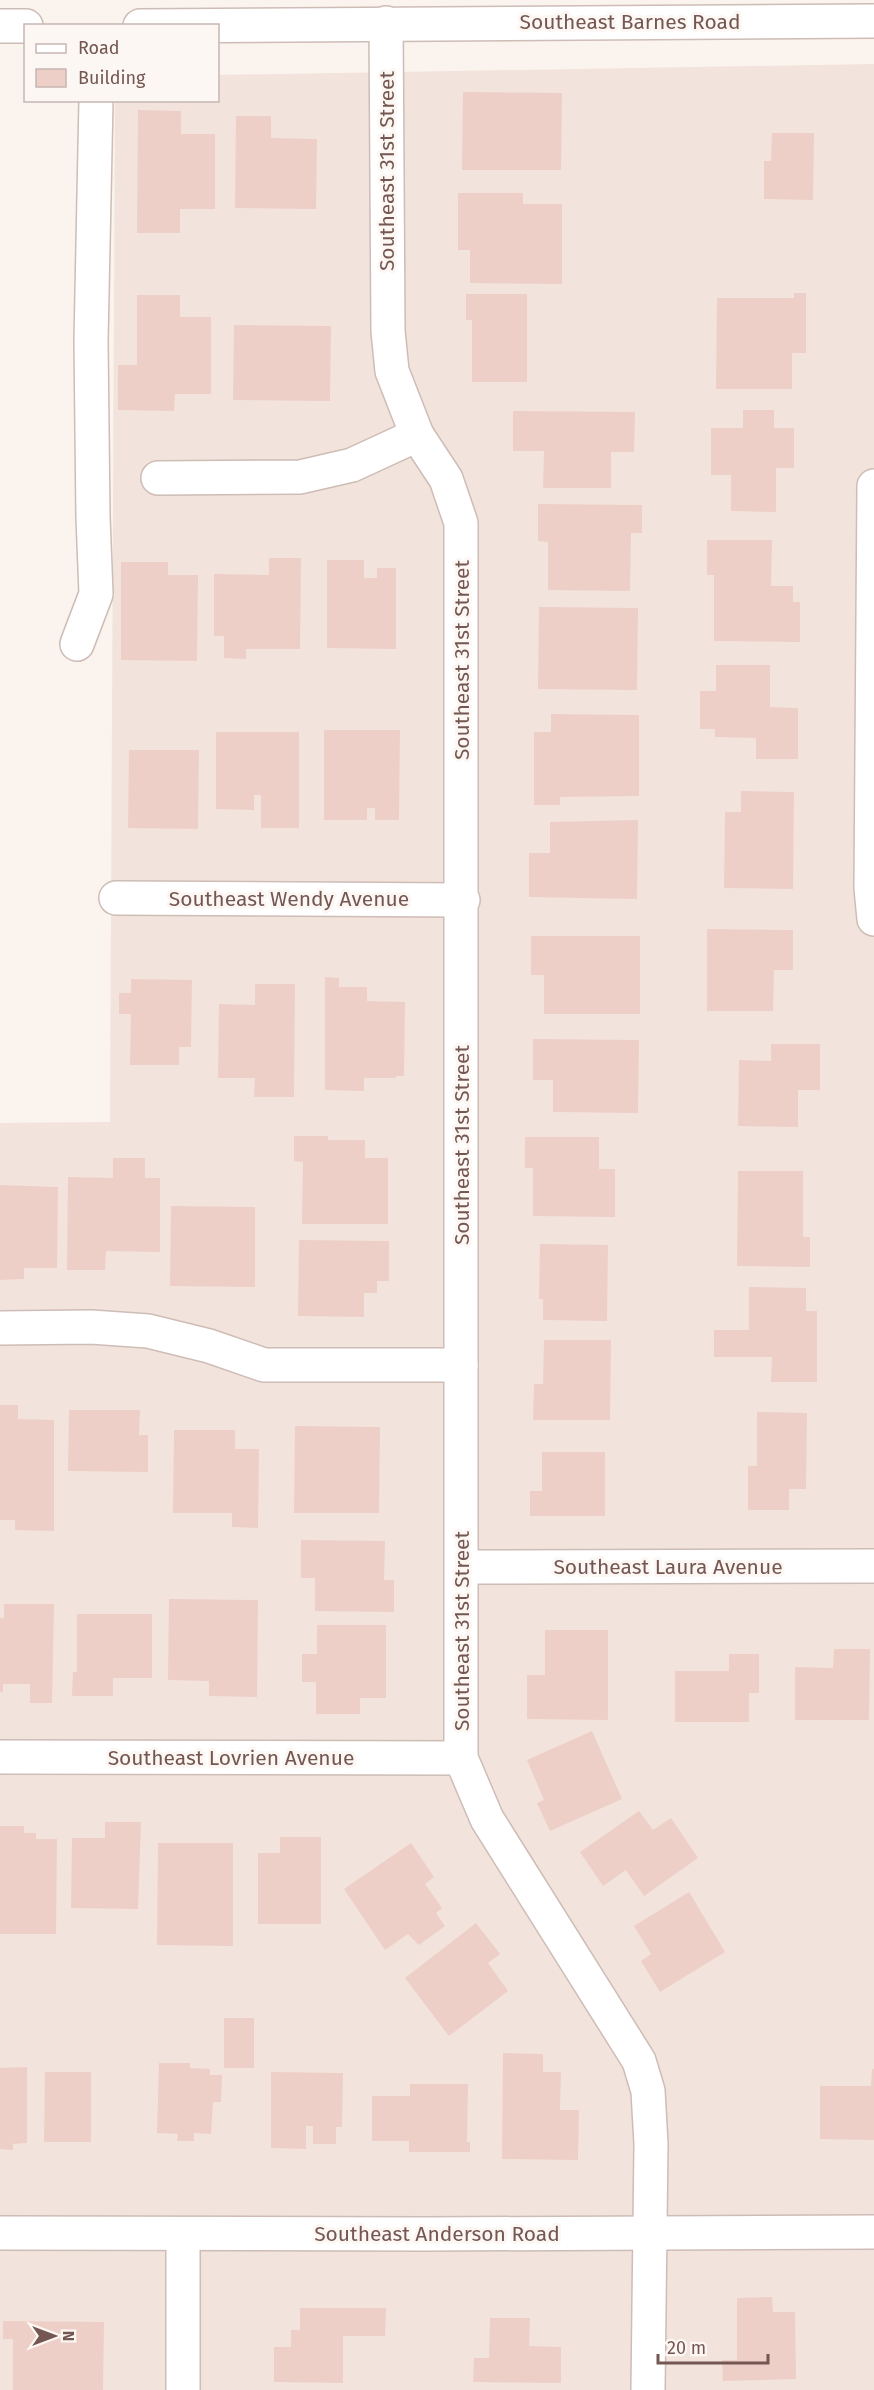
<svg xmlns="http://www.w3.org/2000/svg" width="874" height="2390" viewBox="0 0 874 2390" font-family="'Fira Sans',sans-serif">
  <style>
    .residential { fill: #f2e4dc }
    .building { fill: #edcfc7 }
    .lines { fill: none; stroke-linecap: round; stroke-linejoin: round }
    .minor-casing { stroke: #cebcb6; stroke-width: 36 }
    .minor { stroke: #fff; stroke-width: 33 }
    .labels { text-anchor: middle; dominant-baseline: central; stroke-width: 6; stroke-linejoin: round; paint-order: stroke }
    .street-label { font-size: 21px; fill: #745752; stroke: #fdf7f3 }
  </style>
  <rect width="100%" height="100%" fill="#fbf3ed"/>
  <polygon class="residential" points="874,64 874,2390 0,2390 0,1123 110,1122 115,101 218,100 218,75"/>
  <g class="building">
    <polygon points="463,92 562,93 561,170 462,170"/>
    <polygon points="138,110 181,111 181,134 215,134 215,209 180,209 180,233 137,233"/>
    <polygon points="236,116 271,116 271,138 317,139 316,209 235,208"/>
    <polygon points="772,133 814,133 813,200 764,199 764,161 771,161"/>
    <polygon points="458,193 523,193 523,204 562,204 562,284 470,283 470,250 458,250"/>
    <polygon points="794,293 806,293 806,353 792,353 792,389 716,389 717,298 794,298"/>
    <polygon points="466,294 527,294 527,382 472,382 472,320 466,320"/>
    <polygon points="137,295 180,295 180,317 211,317 211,394 175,394 174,411 118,410 118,365 137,365"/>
    <polygon points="234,325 331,326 330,401 233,400"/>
    <polygon points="743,410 774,410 774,428 794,428 794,468 776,468 776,512 731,511 731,475 711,475 711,428 743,428"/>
    <polygon points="513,411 635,412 634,452 611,452 611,488 543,488 544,451 513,451"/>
    <polygon points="538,504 642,505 642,533 631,533 630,591 548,590 548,542 538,541"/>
    <polygon points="707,540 772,540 771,586 793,586 793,602 800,602 800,642 714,641 714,575 707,575"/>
    <polygon points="269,558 301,558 300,649 246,649 246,659 224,658 224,636 214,636 214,574 269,575"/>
    <polygon points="327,560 364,560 364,578 377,578 377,568 396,568 396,649 327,648"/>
    <polygon points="121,562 168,562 168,575 198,575 197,661 121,660"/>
    <polygon points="539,607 638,608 637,690 538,689"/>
    <polygon points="716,665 770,665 770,707 798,708 798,759 756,759 756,738 715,737 715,729 700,729 700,691 716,691"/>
    <polygon points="551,714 639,715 639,796 560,797 560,805 534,805 534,732 551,732"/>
    <polygon points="324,730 400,730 399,820 375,820 375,808 367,808 367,820 324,820"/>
    <polygon points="216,732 299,732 299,828 261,828 261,795 254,795 254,810 216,809"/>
    <polygon points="129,750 199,750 198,829 128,828"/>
    <polygon points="741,791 794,792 793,889 724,888 725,812 741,812"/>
    <polygon points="638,820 637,899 529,897 529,853 550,853 550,822"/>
    <polygon points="707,929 793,930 793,970 774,970 773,1011 707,1011"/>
    <polygon points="531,936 640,936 640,1014 544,1014 544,975 531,975"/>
    <polygon points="325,977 339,978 339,987 367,987 367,1001 405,1002 404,1076 396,1076 396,1078 364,1078 364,1091 325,1090"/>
    <polygon points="131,979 192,980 191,1047 179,1047 179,1065 130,1065 131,1014 119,1014 119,993 131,993"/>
    <polygon points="255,984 295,984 294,1097 254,1097 255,1078 218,1078 219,1004 255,1005"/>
    <polygon points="533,1039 639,1040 638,1113 553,1112 553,1080 533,1080"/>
    <polygon points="771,1044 820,1044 820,1090 798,1090 798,1127 738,1126 739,1060 771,1061"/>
    <polygon points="294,1136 328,1136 328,1140 365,1140 365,1158 388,1158 388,1224 302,1224 303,1162 294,1161"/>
    <polygon points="525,1137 599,1137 599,1169 615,1169 615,1217 533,1216 533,1168 525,1168"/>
    <polygon points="113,1158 145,1158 145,1178 160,1178 160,1252 106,1251 105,1270 67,1270 68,1177 113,1178"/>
    <polygon points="738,1171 803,1171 803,1237 810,1237 810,1267 737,1266"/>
    <polygon points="0,1185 58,1187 57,1268 24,1268 24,1279 0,1280"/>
    <polygon points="171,1206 255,1207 255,1287 170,1286"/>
    <polygon points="299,1240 389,1241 389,1281 377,1281 377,1293 364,1293 364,1317 298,1316"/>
    <polygon points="540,1244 608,1245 607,1321 543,1320 543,1299 539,1299"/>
    <polygon points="749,1287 806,1288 806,1311 817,1311 817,1382 771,1382 772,1357 714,1357 714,1330 749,1330"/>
    <polygon points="544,1340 611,1340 610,1420 533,1420 534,1384 543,1384"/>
    <polygon points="0,1405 18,1405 18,1419 54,1420 54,1531 15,1530 15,1520 0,1520"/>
    <polygon points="69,1410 140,1410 139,1435 148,1435 148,1472 68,1471"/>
    <polygon points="757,1412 807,1413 806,1489 789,1489 789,1510 748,1510 748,1466 757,1466"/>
    <polygon points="295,1426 380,1427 379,1513 294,1513"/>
    <polygon points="174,1430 235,1430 235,1449 259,1449 258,1528 232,1527 232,1513 173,1513"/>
    <polygon points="542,1452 605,1452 605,1516 530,1516 530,1491 542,1491"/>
    <polygon points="301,1540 385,1541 384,1580 394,1580 394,1612 315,1611 315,1578 301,1578"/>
    <polygon points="169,1599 258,1600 257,1697 209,1696 209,1681 168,1680"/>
    <polygon points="4,1604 54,1604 52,1703 30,1703 30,1684 3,1684 3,1692 0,1692 0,1618 4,1618"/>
    <polygon points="77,1614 152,1614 152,1678 113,1678 113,1696 72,1696 73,1672 77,1672"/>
    <polygon points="317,1625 386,1625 386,1698 360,1698 360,1714 316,1714 316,1682 302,1682 302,1654 317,1654"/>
    <polygon points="545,1630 608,1630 608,1720 527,1719 527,1675 545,1675"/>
    <polygon points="834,1649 870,1649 869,1720 795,1720 795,1667 833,1668"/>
    <polygon points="729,1654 759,1654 759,1693 749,1693 749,1722 675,1722 675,1671 729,1671"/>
    <polygon points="592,1731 622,1799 550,1831 537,1803 544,1800 527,1760"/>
    <polygon points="639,1811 653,1830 671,1818 698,1858 644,1896 626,1870 603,1886 580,1852"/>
    <polygon points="105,1822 141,1822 138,1909 71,1908 72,1838 105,1838"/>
    <polygon points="0,1826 24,1826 24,1833 36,1833 36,1839 57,1839 56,1934 0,1934"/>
    <polygon points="280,1837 321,1837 321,1924 258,1924 258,1853 280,1853"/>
    <polygon points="158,1843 233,1843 233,1946 157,1945"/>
    <polygon points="411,1843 434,1877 425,1884 442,1908 436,1913 445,1926 419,1945 408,1934 385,1950 344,1889"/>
    <polygon points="689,1892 725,1952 660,1992 641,1961 651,1954 634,1926"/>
    <polygon points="476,1923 500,1954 488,1963 508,1991 449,2036 405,1978"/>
    <rect x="224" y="2018" width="30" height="50"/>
    <polygon points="503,2053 543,2054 543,2072 561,2072 560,2110 579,2110 578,2160 502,2159"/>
    <polygon points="159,2063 190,2063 190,2068 210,2069 210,2075 222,2075 221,2102 213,2102 211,2134 194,2133 194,2141 177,2141 178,2134 157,2133"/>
    <polygon points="27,2067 27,2143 13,2144 13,2150 0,2149 0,2068"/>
    <polygon points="872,2069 874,2069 874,2140 820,2139 820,2086 871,2086"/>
    <polygon points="45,2072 91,2072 91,2142 44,2142"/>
    <polygon points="271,2072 343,2073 342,2127 336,2127 336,2144 313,2144 313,2126 306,2126 306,2149 271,2148"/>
    <polygon points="410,2084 468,2084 467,2142 470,2142 470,2152 409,2152 409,2141 372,2141 372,2096 410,2096"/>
    <polygon points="772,2297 773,2312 795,2312 796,2379 723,2381 722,2360 737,2360 737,2298"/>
    <polygon points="300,2308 386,2308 385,2336 343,2336 343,2383 274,2382 274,2347 291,2347 291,2330 300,2330"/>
    <polygon points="490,2318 530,2318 529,2346 561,2347 561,2383 473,2382 474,2358 489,2358"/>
    <polygon points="3,2321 104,2322 103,2390 13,2390 13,2339 3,2339"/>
  </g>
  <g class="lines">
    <g class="minor-casing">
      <g id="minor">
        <polyline points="386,23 388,331 392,371 417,435 446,479 461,523 461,1758 487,1819 639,2061 648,2091 651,2144 648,2390"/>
        <polyline points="0,26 26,26"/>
        <polyline points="140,26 874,21"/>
        <polyline points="158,478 300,477 352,465 417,435"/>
        <polyline points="874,486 871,888 874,919"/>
        <polyline points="77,644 96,594 93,517 91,341 96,100"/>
        <polyline points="116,898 463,900"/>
        <polyline points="0,1328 91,1327 148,1331 209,1346 264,1365 461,1365"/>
        <polyline points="463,1567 874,1566"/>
        <polyline points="0,1757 461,1758"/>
        <polyline points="0,2233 425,2234 874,2232"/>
        <polyline points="183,2390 183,2234"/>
      </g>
    </g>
    <use href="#minor" class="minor"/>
  </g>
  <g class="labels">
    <g class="street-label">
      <text x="630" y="22">Southeast Barnes Road</text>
      <text transform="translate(387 171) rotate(-90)">Southeast 31st Street</text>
      <text transform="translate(462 660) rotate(-90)">Southeast 31st Street</text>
      <text x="289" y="899">Southeast Wendy Avenue</text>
      <text transform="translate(462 1145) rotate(-90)">Southeast 31st Street</text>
      <text x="668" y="1567">Southeast Laura Avenue</text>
      <text transform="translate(462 1631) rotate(-90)">Southeast 31st Street</text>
      <text x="231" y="1758">Southeast Lovrien Avenue</text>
      <text x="437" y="2234">Southeast Anderson Road</text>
    </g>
  </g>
  <rect x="24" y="24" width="195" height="78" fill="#fdf7f3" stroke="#c6b7b3" stroke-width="1.5"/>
  <rect x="36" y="44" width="30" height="9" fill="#ffffff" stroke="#c6b7b3" stroke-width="1.5"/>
  <text x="78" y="54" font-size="18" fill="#745752">Road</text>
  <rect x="36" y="69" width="30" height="18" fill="#edcfc7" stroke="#c6b7b3" stroke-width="1.5"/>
  <text x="78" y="84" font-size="18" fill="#745752">Building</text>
  <g transform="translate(54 2336) rotate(90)" stroke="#fdf7f3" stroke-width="4.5" paint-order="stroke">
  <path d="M0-4.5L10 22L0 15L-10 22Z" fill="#745752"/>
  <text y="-9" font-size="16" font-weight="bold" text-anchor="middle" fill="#745752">N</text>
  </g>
  <path d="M658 2354v9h110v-9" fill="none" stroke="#745752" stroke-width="3"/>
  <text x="667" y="2354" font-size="18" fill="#745752" stroke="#fdf7f3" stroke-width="4.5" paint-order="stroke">20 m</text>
</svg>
